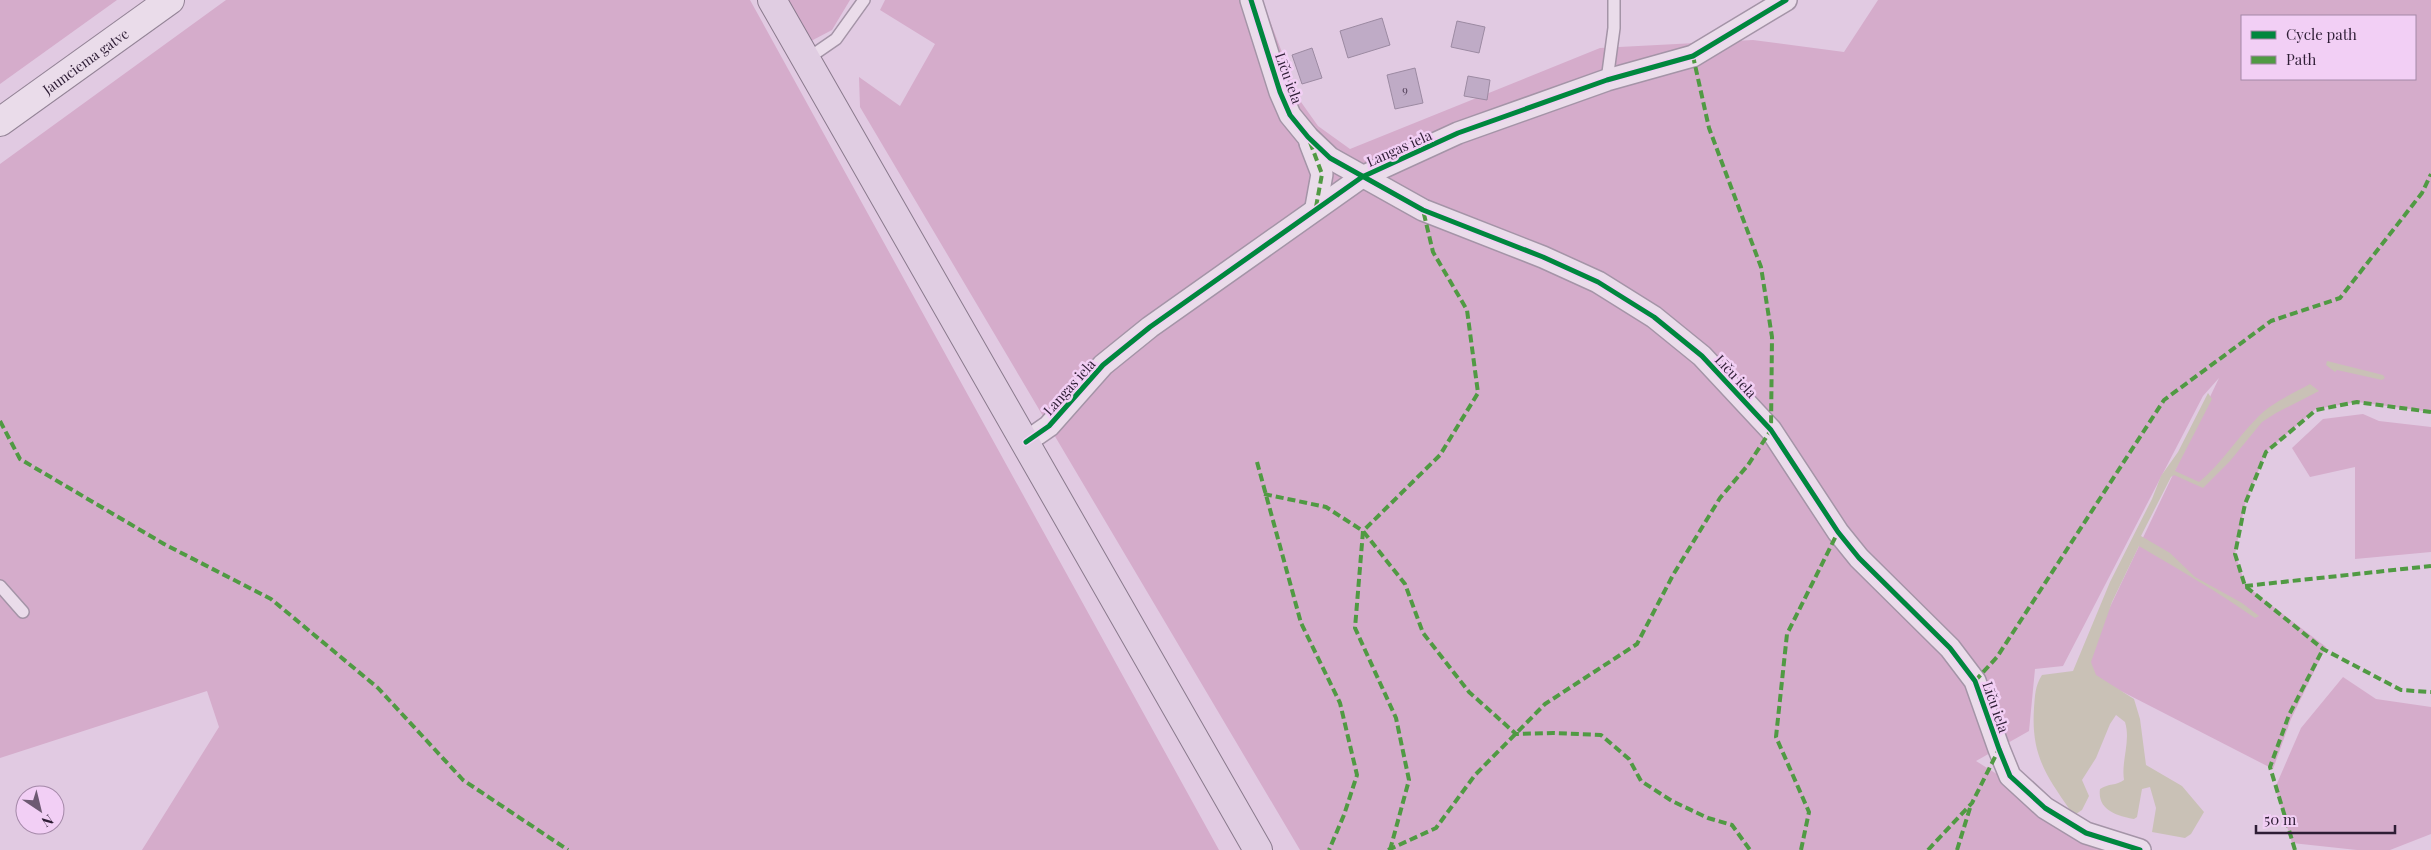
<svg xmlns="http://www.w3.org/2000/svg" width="2431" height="850" viewBox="0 0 2431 850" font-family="'Playfair Display',serif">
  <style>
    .green { fill: #d5accb; fill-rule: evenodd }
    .water { fill: #c9c1b6 }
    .building { fill: #bfabc6; stroke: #9c8aa2 }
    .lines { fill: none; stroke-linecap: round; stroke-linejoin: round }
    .lane-casing { stroke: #a494a7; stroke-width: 14 }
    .street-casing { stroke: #a494a7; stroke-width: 24 }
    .secondary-casing { stroke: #948497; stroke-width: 30 }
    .primary-casing { stroke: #8a7a8d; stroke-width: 30 }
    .lane { stroke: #eadcea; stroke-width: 11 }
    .street { stroke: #eadcea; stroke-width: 21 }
    .secondary { stroke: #eadcea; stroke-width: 28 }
    .primary { stroke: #e0cde2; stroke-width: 28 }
    .quiet { stroke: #509a43; stroke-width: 4; stroke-dasharray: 8 4; stroke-linecap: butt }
    .cycleway-casing { stroke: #f2cff5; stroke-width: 8 }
    .cycleway { stroke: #00873e; stroke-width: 5 }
    .labels { text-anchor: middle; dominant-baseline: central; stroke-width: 5; stroke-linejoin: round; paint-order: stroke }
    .number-label { font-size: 11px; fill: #524059 }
    .street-label { font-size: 14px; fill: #2e1d35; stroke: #f2cff5 }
  </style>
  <rect width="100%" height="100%" fill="#e1cae2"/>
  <g class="green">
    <polygon points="0,0 117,0 0,84"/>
    <polygon points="226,0 750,0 1219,850 142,850 219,727 207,691 0,758 0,164"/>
    <polygon points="787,0 850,0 832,30 811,41"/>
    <path d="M 885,0 L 1262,0 L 1301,102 L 1318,126 L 1350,149 L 1600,48 L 1753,40 L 1844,52 L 1878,0 L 2431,0 L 2431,412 L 2357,402 L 2316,409 L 2266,452 L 2245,504 L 2235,554 L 2246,586 L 2326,647 L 2291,719 L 2273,769 L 2080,670 L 2219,378 L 2203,396 L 2063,666 L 2035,669 L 2029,731 L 1976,761 L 2118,850 L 1300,850 L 860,107 L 859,77 L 900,106 L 935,44 L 880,10 ZM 2242,16 L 2415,16 L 2415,79 L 2242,79 Z"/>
    <polygon points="2363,414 2379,421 2431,427 2431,552 2355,559 2355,467 2310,477 2292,448 2323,419"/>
    <polygon points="2343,677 2376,699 2431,707 2431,834 2390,850 2357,850 2292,843 2275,788 2301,728"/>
  </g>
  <g class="water">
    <polygon points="2327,361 2383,375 2385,378 2382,380 2337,370 2335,372 2326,365"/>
    <path d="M 2310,384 L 2319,391 L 2276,413 L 2262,422 L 2230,461 L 2203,488 L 2174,475 L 2171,477 L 2141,536 L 2170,553 L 2195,577 L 2242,603 L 2259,616 L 2255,618 C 2218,592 2178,569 2139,546 L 2112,602 L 2091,662 L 2096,675 L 2134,699 L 2140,719 L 2146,765 L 2182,786 L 2204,812 L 2191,834 L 2185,838 L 2152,832 L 2156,808 L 2150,787 L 2142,789 L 2137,817 L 2134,819 C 2117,816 2097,810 2100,789 C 2109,783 2116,786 2124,780 C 2121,760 2131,742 2125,722 L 2116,715 L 2110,724 L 2096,758 L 2082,780 L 2089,796 L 2082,810 L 2076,814 L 2070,810 C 2045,774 2031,754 2034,708 C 2035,695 2035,686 2042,675 L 2073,671 L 2110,582 L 2152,499 L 2161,476 L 2178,452 L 2208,393 L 2212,399 L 2175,471 L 2199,482 C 2222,463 2236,439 2257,418 C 2271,403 2292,394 2310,384 Z"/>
  </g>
  <g class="building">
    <polygon points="1382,18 1390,45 1348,58 1340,31"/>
    <polygon points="1457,21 1485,27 1479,53 1451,47"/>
    <polygon points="1312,48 1322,78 1302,84 1292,55"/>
    <polygon points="1415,68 1423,103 1395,109 1387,75"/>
    <polygon points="1468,76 1490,80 1487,100 1464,96"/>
  </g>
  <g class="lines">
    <g class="lane-casing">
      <g id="lane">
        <polyline points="807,59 836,39 864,0"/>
        <polyline points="1607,80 1614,28 1614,0"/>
        <polyline points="0,586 23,612"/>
      </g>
    </g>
    <g class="street-casing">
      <g id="street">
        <polyline points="1251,0 1280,92 1290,115 1308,137 1330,158 1423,210 1543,257 1598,282 1654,317 1702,356 1771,430 1838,532 1859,558 1950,648 1975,681 1999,749 2010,776 2045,808 2086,833 2140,850"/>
        <polyline points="1310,143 1322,174 1316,207"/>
        <polyline points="1026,442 1049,426 1103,365 1150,327 1362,177 1458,133 1607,80 1693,56 1786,0"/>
      </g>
    </g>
    <g class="secondary-casing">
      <g id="secondary">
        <path id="s1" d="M 0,122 L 170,0"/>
      </g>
    </g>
    <g class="primary-casing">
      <polyline id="primary" points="772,0 1258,850"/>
    </g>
    <use href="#lane" class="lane"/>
    <use href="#street" class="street"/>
    <use href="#secondary" class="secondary"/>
    <use href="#primary" class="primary"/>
    <g class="quiet">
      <polyline points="1310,142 1322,174 1316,207"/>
      <polyline points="2431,412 2357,402 2316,410 2266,452 2245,504 2235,554 2245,586 2323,649 2401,690 2431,692"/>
      <polyline points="0,421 20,459 164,544 271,599 378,688 463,780 568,850"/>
      <polyline points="1257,462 1301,623 1340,703 1357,775 1344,815 1329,850"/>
      <polyline points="1264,494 1326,507 1363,531 1405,584 1423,633 1469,692 1516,734 1553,733 1601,735 1629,759 1641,781 1672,801 1708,818 1732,825 1750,850"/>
      <polyline points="2245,586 2431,566"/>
      <polyline points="1975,681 1997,657 2164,400 2271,321 2340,298 2422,193 2431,174"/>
      <polyline points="1388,850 1436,828 1475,775 1545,704 1637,644 1673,575 1720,498 1748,465 1771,430 1772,337 1761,267 1709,128 1693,56"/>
      <polyline points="1390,850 1409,780 1396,718 1355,628 1363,531 1440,455 1478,393 1467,310 1433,252 1423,210"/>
      <polyline points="1801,850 1809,812 1776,737 1787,634 1838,532"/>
      <polyline points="1928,850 1972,803 1999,749"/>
      <polyline points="1957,850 1970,808"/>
      <polyline points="2295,850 2270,767 2289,715 2323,649"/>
    </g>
    <g class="cycleway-casing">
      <g id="cycleway">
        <polyline points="1251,0 1280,92 1290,115 1308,137 1330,158 1423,210 1543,257 1598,282 1654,317 1702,356 1771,430 1838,532 1859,558 1950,648 1975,681 1999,749 2010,776 2045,808 2086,833 2140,850"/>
        <polyline points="1026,442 1049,426 1103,365 1150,327 1362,177 1458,133 1607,80 1693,56 1786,0"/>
      </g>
    </g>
    <use href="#cycleway" class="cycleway"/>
  </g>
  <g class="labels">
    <g class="number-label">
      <text x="1405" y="89">9</text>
    </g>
    <g class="street-label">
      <text stroke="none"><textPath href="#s1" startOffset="105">Jaunciema gatve</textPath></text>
      <text transform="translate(1289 78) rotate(70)">Līču iela</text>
      <text transform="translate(1399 148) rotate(-24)">Langas iela</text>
      <text transform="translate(1736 376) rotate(47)">Līču iela</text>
      <text transform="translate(1069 387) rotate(-48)">Langas iela</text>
      <text transform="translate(1996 707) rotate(71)">Līču iela</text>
    </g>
  </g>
  <rect x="2241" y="15" width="175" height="65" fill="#f2cff5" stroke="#a488a8"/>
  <rect x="2251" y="31" width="25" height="8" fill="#00873e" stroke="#a488a8"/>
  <text x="2286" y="40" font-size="15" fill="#2e1d35">Cycle path</text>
  <rect x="2251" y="56" width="25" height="8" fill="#509a43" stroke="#a488a8"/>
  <text x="2286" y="65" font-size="15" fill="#2e1d35">Path</text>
  <g transform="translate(40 810) rotate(145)"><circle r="24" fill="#f2cff5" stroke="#a488a8"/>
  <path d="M0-4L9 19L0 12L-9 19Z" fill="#6d5a72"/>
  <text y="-8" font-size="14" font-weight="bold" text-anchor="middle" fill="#2e1d35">N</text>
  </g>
  <path d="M2256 825v8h139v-8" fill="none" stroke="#2e1d35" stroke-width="2.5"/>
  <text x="2264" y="825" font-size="15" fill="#2e1d35" stroke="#f2cff5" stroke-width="4" paint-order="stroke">50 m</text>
</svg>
